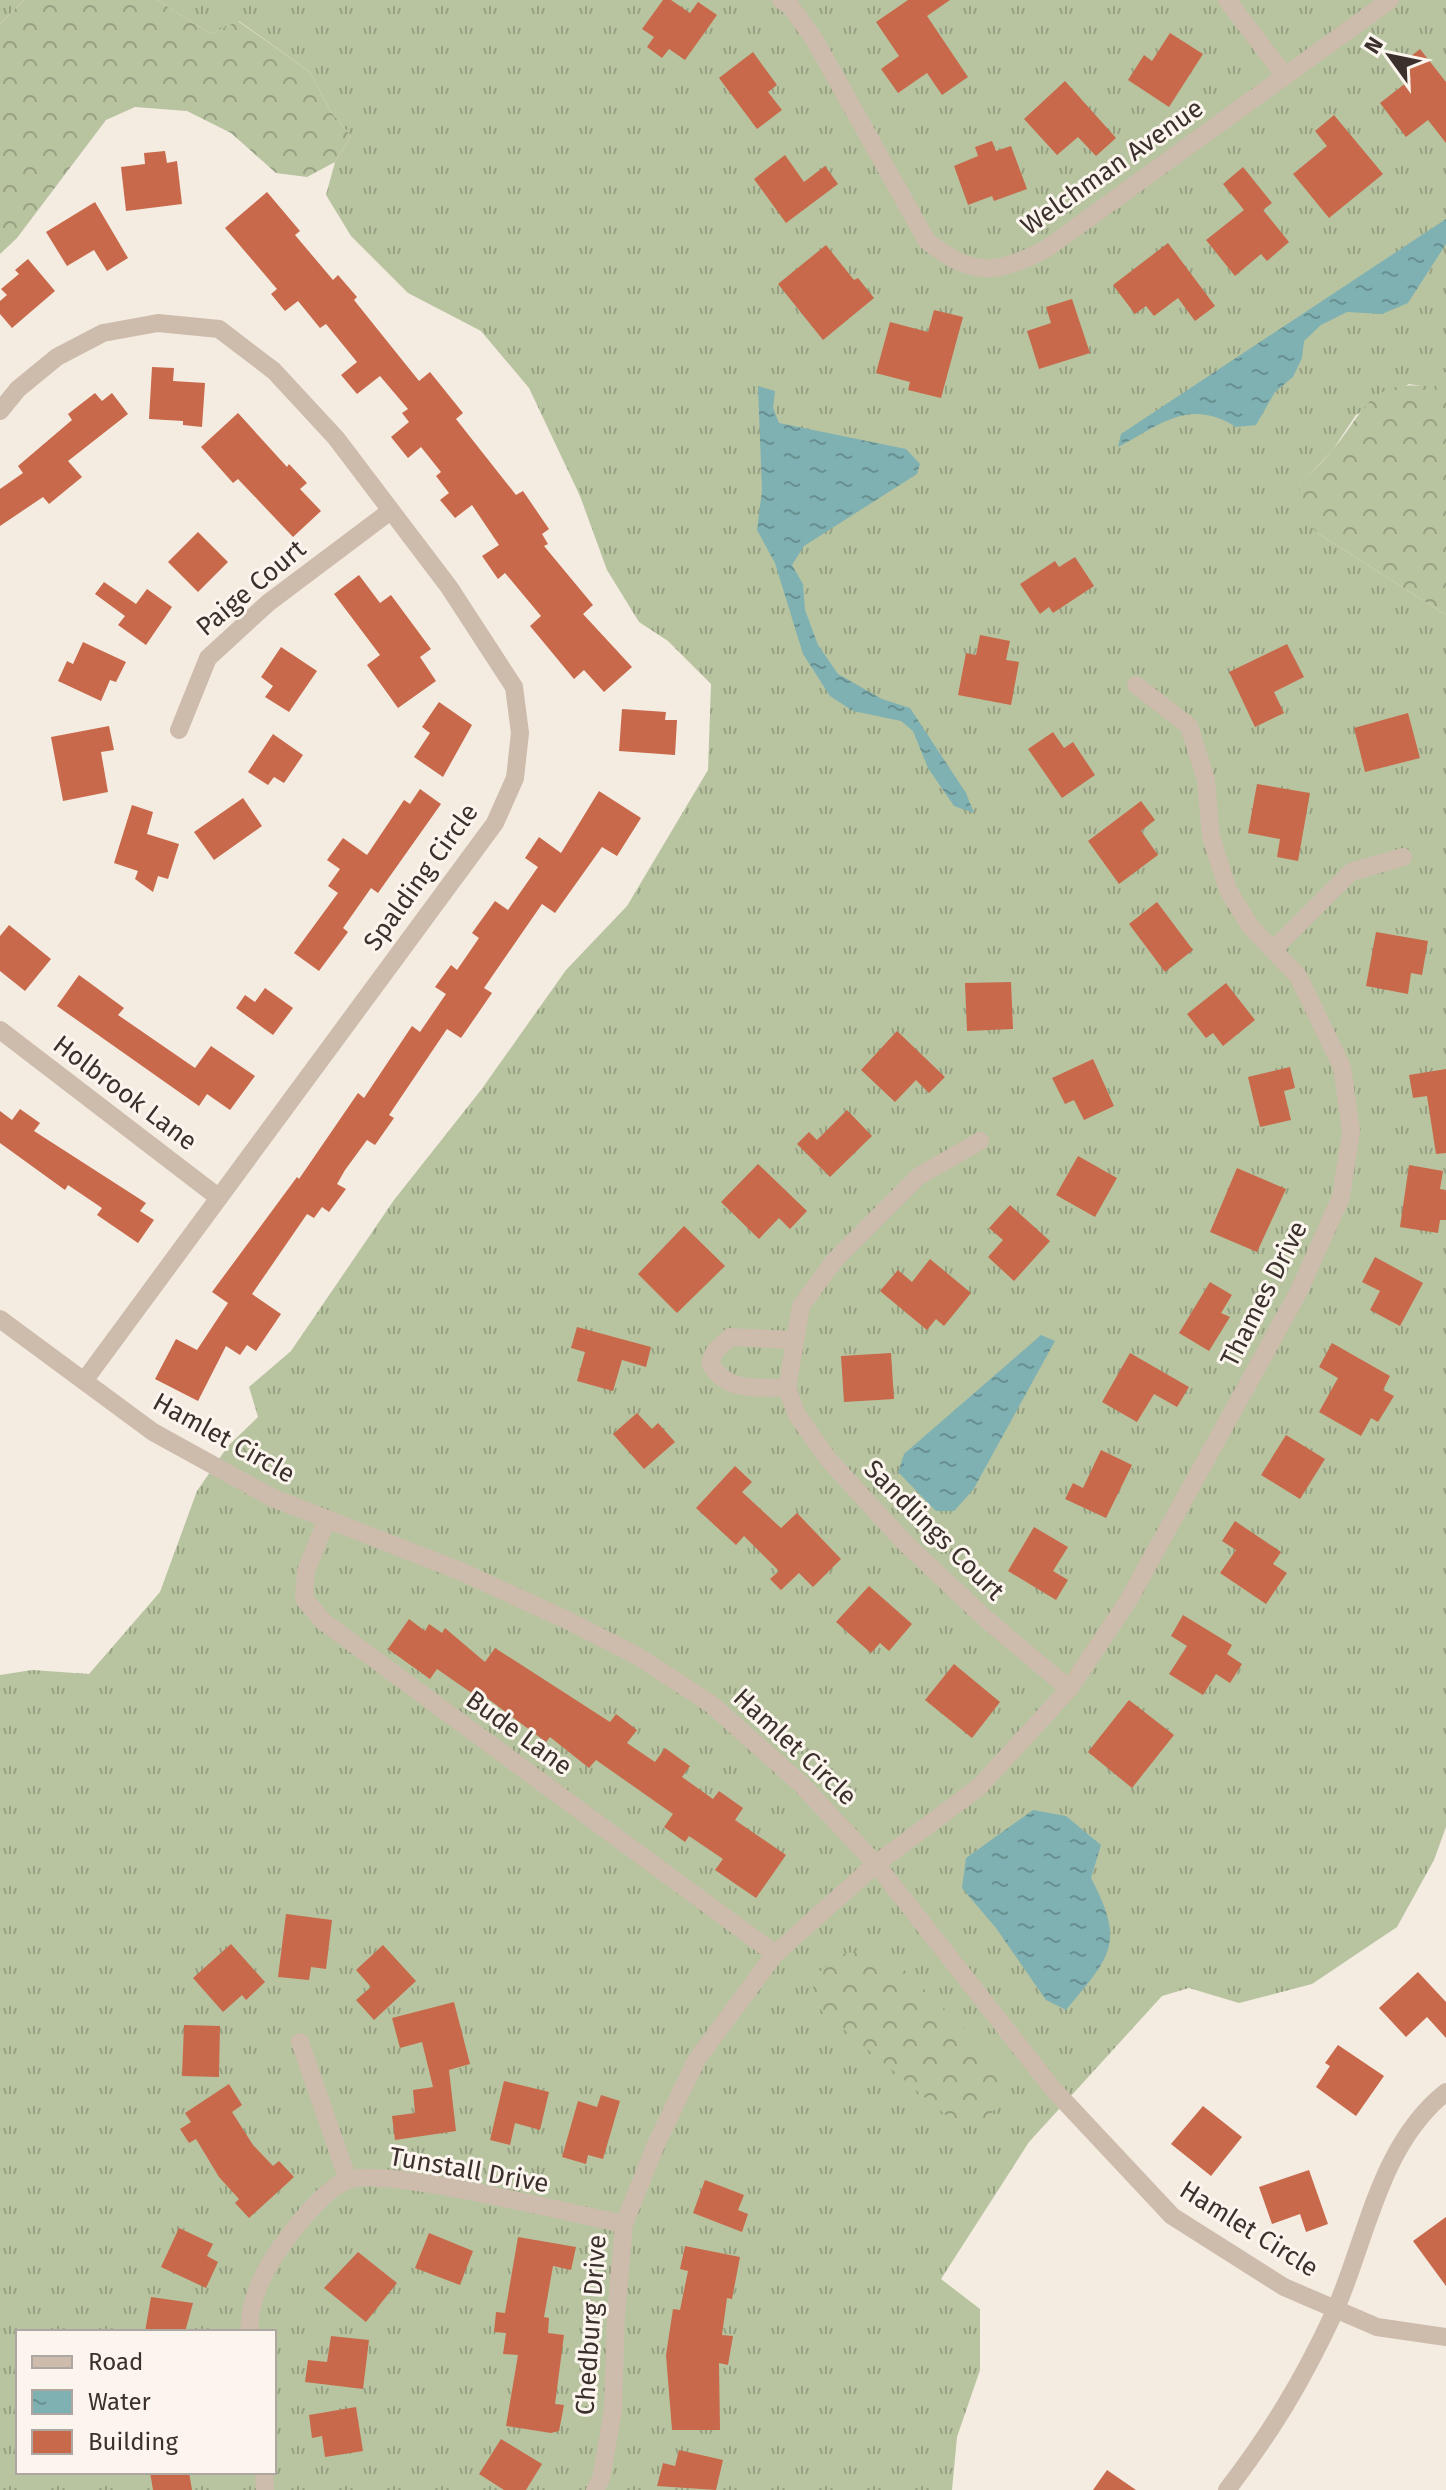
<svg xmlns="http://www.w3.org/2000/svg" width="1446" height="2490" viewBox="0 0 1446 2490" font-family="'Fira Sans',sans-serif">
  <style>
    .grass { fill: url(#grass-tufts); fill-rule: evenodd }
    .forest { fill: url(#forest-crowns) }
    .water { fill: url(#water-ripples) }
    .building { fill: #c8694b }
    .lines { fill: none; stroke-linecap: round; stroke-linejoin: round }
    .minor { stroke: #cdbbac; stroke-width: 18 }
    .labels { text-anchor: middle; dominant-baseline: central; stroke-width: 6; stroke-linejoin: round; paint-order: stroke }
    .street-label { font-size: 26px; fill: #3b302b; stroke: #fbf5ee }
  </style>
  <defs>
    <pattern id="grass-tufts" width="24" height="20" patternUnits="userSpaceOnUse" patternTransform="scale(2)"><rect width="24" height="20" fill="#b8c4a0"/><path d="M3 7l-1-3M5 7V3M7 7l1-3M15 17l-1-3M17 17v-4M19 17l1-3" fill="none" stroke="#97a083"/></pattern>
    <pattern id="forest-crowns" width="20" height="18" patternUnits="userSpaceOnUse" patternTransform="scale(2)"><rect width="20" height="18" fill="#b8c4a0"/><path d="M2 6a3 3 0 1 1 6 0M12 15a3 3 0 1 1 6 0" fill="none" stroke="#97a083"/></pattern>
    <pattern id="water-ripples" width="26" height="14" patternUnits="userSpaceOnUse" patternTransform="scale(2)"><rect width="26" height="14" fill="#7fb0b2"/><path d="M2 4q2-2 4 0t4 0M15 11q2-2 4 0t4 0" fill="none" stroke="#699091"/></pattern>
  </defs>
  <rect width="100%" height="100%" fill="#f4ebe1"/>
  <g class="grass">
    <polygon points="0,0 24,0 0,24"/>
    <path d="M 157,0 L 1446,0 L 1446,372 L 1434,388 L 1409,384 L 1356,415 L 1332,451 L 1299,485 L 1316,532 L 1446,615 L 1446,1827 L 1434,1860 L 1397,1927 L 1312,1984 L 1239,2003 L 1189,1988 L 1162,1996 L 1029,2142 L 941,2279 L 980,2309 L 980,2370 L 957,2437 L 952,2490 L 0,2490 L 0,1675 L 32,1670 L 89,1674 L 160,1592 L 197,1491 L 228,1446 L 258,1417 L 249,1387 L 291,1351 L 394,1200 L 481,1090 L 566,970 L 627,906 L 708,770 L 711,684 L 668,641 L 639,622 L 607,570 L 580,496 L 529,388 L 481,331 L 408,293 L 351,236 L 326,195 L 335,162 L 351,136 L 331,112 L 310,72 L 239,21 L 211,34 ZM 18,2332 L 274,2332 L 274,2472 L 18,2472 Z"/>
  </g>
  <g class="forest">
    <polygon points="24,0 157,0 211,34 238,21 310,72 331,112 351,136 335,162 307,177 276,173 231,133 187,111 135,107 106,120 17,238 0,254 0,24"/>
    <path d="M 1446,372 L 1446,615 L 1316,532 L 1303,514 L 1299,484 C 1309,474 1321,464 1330,453 C 1367,411 1366,378 1434,387 Z"/>
    <polygon points="868,1948 901,1967 1004,2066 1000,2104 978,2127 948,2117 816,2006 812,1978 840,1955"/>
  </g>
  <g class="water">
    <path d="M 1446,219 L 1446,244 L 1408,303 L 1382,314 L 1347,312 L 1321,325 L 1304,341 L 1302,358 L 1293,377 L 1275,392 L 1256,425 L 1236,427 C 1189,397 1160,425 1118,447 L 1121,434 Z"/>
    <polygon points="758,386 775,391 773,408 779,423 906,449 920,464 917,474 804,546 792,565 803,584 805,610 818,645 838,674 882,699 910,708 966,793 974,813 954,806 928,768 913,731 901,721 853,711 830,696 803,654 775,563 757,530 762,491"/>
    <polygon points="1041,1335 1055,1341 973,1490 954,1511 936,1511 898,1472 904,1454"/>
    <path d="M 1033,1810 L 1066,1816 L 1101,1845 L 1091,1878 C 1126,1944 1110,1957 1066,2010 L 1046,2000 L 996,1928 L 962,1888 L 966,1858 Z"/>
  </g>
  <g class="building">
    <polygon points="663,0 671,0 690,13 698,2 717,15 685,60 669,49 662,58 647,47 654,37 642,29"/>
    <polygon points="908,0 950,0 927,16 968,77 942,95 927,73 898,93 881,69 899,56 876,22"/>
    <polygon points="1170,33 1203,54 1169,107 1128,80 1144,55 1152,61"/>
    <polygon points="1420,49 1446,82 1446,143 1428,120 1406,137 1380,103 1411,79 1400,65"/>
    <polygon points="753,52 777,85 768,92 782,110 757,129 719,78"/>
    <polygon points="1065,81 1116,138 1096,156 1078,137 1057,155 1024,119"/>
    <polygon points="1334,115 1383,174 1329,218 1293,174 1327,146 1315,131"/>
    <polygon points="992,141 996,151 1011,146 1027,189 994,201 992,196 968,205 954,166 978,156 975,147"/>
    <polygon points="165,151 167,163 177,161 182,204 126,211 121,167 145,164 144,153"/>
    <polygon points="785,155 804,182 825,166 838,184 786,223 754,179"/>
    <polygon points="1243,167 1272,203 1263,210 1289,242 1267,261 1261,254 1235,276 1206,240 1244,210 1223,184"/>
    <polygon points="267,192 300,231 295,235 333,280 338,275 357,297 354,300 419,381 430,372 463,413 456,419 516,495 523,491 549,529 542,534 548,544 544,546 593,605 583,614 632,667 604,692 584,670 574,679 530,626 541,616 505,573 498,579 482,556 499,545 472,505 455,518 440,500 449,493 436,476 441,472 421,447 408,458 391,437 409,422 402,413 408,409 380,376 357,394 341,375 357,362 326,324 320,328 298,301 285,311 271,294 277,289 225,228"/>
    <polygon points="95,202 128,258 107,271 94,250 67,266 46,232"/>
    <polygon points="1168,243 1215,306 1195,321 1178,298 1154,316 1146,306 1135,314 1113,285"/>
    <polygon points="826,245 854,280 858,278 874,298 823,340 778,284"/>
    <polygon points="28,259 55,291 12,328 0,314 0,301 7,295 1,289 19,274 15,270"/>
    <polygon points="1072,299 1090,353 1039,369 1027,331 1051,323 1046,307"/>
    <polygon points="934,310 963,317 941,398 908,390 910,382 876,373 890,322 928,332"/>
    <polygon points="152,367 174,368 173,381 205,383 202,427 183,425 183,421 149,419"/>
    <polygon points="95,393 102,401 112,393 128,414 68,461 82,477 49,504 43,497 0,526 0,489 23,473 18,466 72,420 68,414"/>
    <polygon points="238,413 287,467 289,464 307,483 300,489 321,511 293,537 238,479 233,483 201,447"/>
    <polygon points="198,532 228,562 198,592 168,562"/>
    <polygon points="1075,557 1094,586 1053,613 1049,607 1040,614 1020,584 1055,561 1059,567"/>
    <polygon points="359,575 380,603 391,595 431,649 420,657 436,681 398,708 367,665 380,655 334,594"/>
    <polygon points="104,582 136,604 147,589 172,607 146,645 118,625 125,616 95,594"/>
    <polygon points="980,635 1010,641 1006,660 1019,662 1011,705 958,695 966,653 976,655"/>
    <polygon points="83,642 126,662 116,682 110,680 101,701 58,681 67,661 73,664"/>
    <polygon points="1287,644 1304,677 1274,692 1284,713 1255,727 1229,672"/>
    <polygon points="281,647 317,671 289,712 265,697 273,686 261,677"/>
    <polygon points="439,702 472,725 443,777 414,757 430,733 422,727"/>
    <polygon points="622,709 666,712 665,720 677,720 675,755 619,751"/>
    <polygon points="1408,713 1420,758 1365,772 1354,728"/>
    <polygon points="109,726 114,750 101,752 108,792 63,801 51,737"/>
    <polygon points="1053,732 1064,748 1073,742 1095,775 1062,798 1028,749"/>
    <polygon points="273,734 303,755 284,783 274,777 268,785 248,772"/>
    <polygon points="1257,784 1310,793 1298,861 1277,857 1280,839 1248,833"/>
    <polygon points="420,789 441,804 378,893 371,888 343,928 348,932 319,971 294,953 338,893 328,886 340,869 327,860 343,838 367,855 404,800 410,804"/>
    <polygon points="599,791 641,818 617,856 602,847 555,913 542,904 484,988 492,993 461,1038 447,1029 389,1115 394,1118 375,1145 367,1140 345,1170 337,1184 346,1189 329,1212 322,1207 314,1218 307,1214 252,1294 281,1314 256,1351 247,1345 240,1355 226,1346 198,1401 155,1379 176,1339 197,1350 228,1303 212,1292 297,1177 299,1179 358,1093 364,1098 412,1026 420,1032 446,994 435,987 451,965 457,970 479,938 472,933 495,901 508,910 538,867 525,858 539,837 561,853"/>
    <polygon points="243,798 262,826 214,860 194,832"/>
    <polygon points="1141,801 1155,820 1141,831 1158,855 1119,884 1088,841"/>
    <polygon points="132,805 153,812 147,834 179,844 168,879 158,876 153,892 135,879 138,871 114,863"/>
    <polygon points="1157,902 1193,950 1165,972 1129,924"/>
    <polygon points="9,925 51,959 25,991 0,971 0,936"/>
    <polygon points="1376,932 1428,941 1422,975 1411,973 1408,994 1366,986"/>
    <polygon points="79,975 124,1008 118,1015 195,1068 211,1046 255,1076 230,1110 207,1094 199,1106 57,1006"/>
    <polygon points="1011,982 1013,1029 967,1031 965,983"/>
    <polygon points="1226,983 1255,1020 1223,1046 1213,1033 1206,1038 1187,1014"/>
    <polygon points="265,988 293,1008 273,1035 236,1008 245,995 255,1002"/>
    <polygon points="897,1031 945,1077 929,1093 916,1080 895,1102 861,1070"/>
    <polygon points="1093,1059 1114,1106 1084,1120 1074,1100 1065,1104 1052,1078"/>
    <polygon points="1290,1067 1295,1088 1284,1091 1291,1120 1260,1127 1248,1077"/>
    <polygon points="1446,1069 1446,1153 1436,1154 1427,1096 1413,1098 1409,1075"/>
    <polygon points="20,1109 40,1123 34,1131 146,1203 140,1211 154,1220 138,1243 97,1215 102,1208 68,1185 65,1190 0,1143 0,1111 12,1120"/>
    <polygon points="847,1110 872,1136 830,1177 797,1144 809,1132 817,1140"/>
    <polygon points="1078,1156 1117,1178 1095,1217 1056,1195"/>
    <polygon points="758,1164 807,1211 790,1229 779,1218 759,1239 721,1202"/>
    <polygon points="1409,1165 1443,1171 1440,1189 1446,1190 1446,1220 1440,1220 1438,1233 1400,1227"/>
    <polygon points="1237,1168 1286,1189 1257,1252 1210,1232"/>
    <polygon points="1010,1205 1050,1241 1014,1281 988,1257 1003,1240 989,1228"/>
    <polygon points="684,1226 725,1266 677,1313 638,1274"/>
    <polygon points="1375,1257 1423,1283 1400,1326 1370,1310 1380,1291 1362,1282"/>
    <polygon points="930,1259 971,1293 944,1326 936,1319 927,1330 880,1291 898,1270 912,1282"/>
    <polygon points="1210,1282 1232,1295 1221,1313 1230,1317 1209,1351 1179,1333"/>
    <polygon points="577,1327 651,1347 646,1367 622,1360 613,1391 577,1381 585,1352 571,1348"/>
    <polygon points="1332,1343 1390,1376 1383,1390 1394,1396 1378,1422 1371,1418 1361,1436 1319,1412 1338,1378 1319,1367"/>
    <polygon points="891,1353 894,1399 844,1402 841,1356"/>
    <polygon points="1130,1353 1189,1387 1177,1407 1154,1394 1137,1422 1102,1402"/>
    <polygon points="637,1413 652,1429 658,1423 675,1442 644,1469 613,1434"/>
    <polygon points="1286,1435 1325,1459 1300,1499 1261,1475"/>
    <polygon points="1101,1450 1132,1465 1106,1518 1065,1499 1073,1483 1083,1488"/>
    <polygon points="735,1466 752,1482 742,1492 781,1528 797,1513 841,1559 813,1587 799,1573 781,1590 770,1579 779,1571 744,1536 736,1545 696,1508"/>
    <polygon points="1235,1521 1281,1552 1273,1564 1287,1573 1266,1604 1220,1573 1236,1550 1222,1541"/>
    <polygon points="1034,1527 1068,1547 1053,1571 1068,1580 1056,1600 1008,1571"/>
    <polygon points="869,1586 912,1624 889,1651 880,1643 871,1653 836,1622"/>
    <polygon points="1183,1615 1232,1645 1227,1654 1242,1664 1230,1683 1216,1674 1203,1695 1169,1674 1187,1646 1171,1636"/>
    <polygon points="409,1619 425,1631 429,1624 442,1633 445,1628 485,1662 495,1648 610,1722 616,1714 637,1730 627,1743 655,1762 665,1748 690,1766 682,1777 713,1799 719,1791 743,1808 735,1820 786,1855 756,1898 715,1870 723,1859 689,1836 685,1842 664,1827 673,1814 596,1760 589,1768 550,1737 546,1742 479,1692 476,1696 437,1669 430,1679 388,1649"/>
    <polygon points="954,1664 1000,1702 972,1738 925,1700"/>
    <polygon points="1129,1700 1174,1735 1132,1788 1088,1752"/>
    <polygon points="286,1914 332,1920 326,1969 311,1967 309,1980 278,1977"/>
    <polygon points="231,1944 265,1982 246,2000 242,1995 223,2012 193,1978"/>
    <polygon points="383,1945 416,1981 374,2020 356,2000 371,1987 356,1970"/>
    <polygon points="1418,1972 1446,2002 1446,2038 1427,2017 1406,2037 1379,2008"/>
    <polygon points="454,2002 470,2064 449,2070 456,2131 395,2140 392,2116 415,2113 413,2090 433,2087 422,2042 400,2048 392,2018"/>
    <polygon points="184,2025 220,2026 219,2077 182,2076"/>
    <polygon points="1338,2045 1384,2076 1356,2116 1316,2087 1330,2066 1325,2063"/>
    <polygon points="504,2081 549,2092 540,2130 515,2123 510,2145 490,2140"/>
    <polygon points="229,2084 242,2105 232,2112 253,2145 273,2166 279,2161 294,2177 249,2218 235,2203 239,2199 219,2177 196,2139 189,2143 180,2129 191,2122 185,2113"/>
    <polygon points="601,2095 620,2101 603,2159 588,2155 586,2164 562,2157 578,2101 597,2107"/>
    <polygon points="1203,2106 1242,2137 1211,2176 1171,2144"/>
    <polygon points="1309,2170 1328,2224 1306,2232 1300,2214 1272,2224 1259,2187"/>
    <polygon points="705,2180 744,2195 738,2210 748,2214 742,2232 693,2213"/>
    <polygon points="1446,2217 1446,2286 1413,2241"/>
    <polygon points="179,2228 213,2244 207,2256 218,2262 206,2288 161,2267"/>
    <polygon points="429,2233 473,2251 460,2285 415,2268"/>
    <polygon points="518,2237 576,2247 571,2270 553,2266 544,2317 549,2318 548,2333 564,2335 555,2404 564,2405 559,2431 551,2433 506,2426 518,2355 503,2354 506,2333 494,2332 496,2312 505,2313"/>
    <polygon points="685,2246 740,2257 732,2299 727,2298 722,2335 733,2336 728,2365 719,2363 720,2430 672,2430 666,2355 673,2309 680,2310 688,2271 680,2269"/>
    <polygon points="358,2252 397,2283 366,2322 324,2288"/>
    <polygon points="151,2297 193,2303 185,2332 145,2332"/>
    <polygon points="331,2336 369,2340 363,2389 305,2382 308,2360 327,2362"/>
    <polygon points="356,2407 363,2451 325,2457 322,2436 312,2438 309,2415"/>
    <polygon points="501,2439 542,2464 526,2490 504,2490 479,2474"/>
    <polygon points="679,2450 723,2460 716,2490 657,2486 663,2463 675,2466"/>
    <polygon points="1107,2470 1136,2490 1093,2490"/>
    <polygon points="150,2472 189,2472 192,2490 153,2490"/>
  </g>
  <g class="lines">
    <g class="minor">
      <path d="M 781,0 L 791,7 L 814,39 L 927,241 C 973,277 995,275 1046,249 L 1390,0"/>
      <polyline points="1227,0 1285,76"/>
      <polyline points="0,411 18,389 57,357 103,333 158,323 219,329 274,371 336,438 449,587 514,687 520,733 515,778 495,823 84,1381"/>
      <polyline points="179,730 208,658 268,603 389,512"/>
      <polyline points="1273,950 1351,872 1403,857"/>
      <polyline points="0,1030 218,1197"/>
      <polyline points="980,1141 919,1176 834,1261 801,1306 787,1388 797,1415 828,1459 904,1542 986,1619 1069,1689"/>
      <polyline points="0,1319 153,1432 273,1498 460,1571 569,1621 639,1657 711,1704 801,1784 876,1864 1053,2089 1172,2216 1284,2287 1377,2327 1446,2337"/>
      <path d="M 787,1388 C 755,1387 727,1393 710,1363 L 715,1351 L 730,1337 L 794,1340"/>
      <polyline points="327,1519 306,1571 304,1599 324,1622 775,1954"/>
      <polyline points="300,2042 348,2180"/>
      <path d="M 250,2332 C 247,2305 264,2270 280,2248 C 294,2228 325,2188 348,2180 C 387,2167 573,2214 624,2224"/>
      <polyline points="264,2472 265,2490"/>
      <polyline points="595,2490 601,2479 613,2410 616,2315 624,2224 657,2142 697,2059 775,1954 876,1864 979,1787 1069,1689 1128,1601 1298,1293 1341,1197 1351,1131 1342,1067 1298,976 1250,926 1228,890 1211,837 1206,780 1189,726 1136,685"/>
      <path d="M 1227,2490 C 1272,2431 1303,2380 1334,2313 C 1367,2239 1379,2145 1446,2092"/>
    </g>
  </g>
  <g class="labels">
    <g class="street-label">
      <text transform="translate(1112 167) rotate(-35)">Welchman Avenue</text>
      <text transform="translate(251 588) rotate(-40)">Paige Court</text>
      <text transform="translate(421 877) rotate(-54)">Spalding Circle</text>
      <text transform="translate(125 1093) rotate(37)">Holbrook Lane</text>
      <text transform="translate(1264 1294) rotate(-63)">Thames Drive</text>
      <text transform="translate(224 1438) rotate(29)">Hamlet Circle</text>
      <text transform="translate(934 1530) rotate(45)">Sandlings Court</text>
      <text transform="translate(519 1733) rotate(36)">Bude Lane</text>
      <text transform="translate(795 1747) rotate(43)">Hamlet Circle</text>
      <text transform="translate(469 2170) rotate(10)">Tunstall Drive</text>
      <text transform="translate(1249 2229) rotate(32)">Hamlet Circle</text>
      <text transform="translate(591 2325) rotate(-86)">Chedburg Drive</text>
    </g>
  </g>
  <rect x="16" y="2330" width="260" height="144" fill="#fbf5ee" stroke="#aea6a0" stroke-width="2"/>
  <rect x="32" y="2356" width="40" height="12" fill="#cdbbac" stroke="#aea6a0" stroke-width="2"/>
  <text x="88" y="2370" font-size="24" fill="#3b302b">Road</text>
  <rect x="32" y="2390" width="40" height="24" fill="url(#water-ripples)" stroke="#aea6a0" stroke-width="2"/>
  <text x="88" y="2410" font-size="24" fill="#3b302b">Water</text>
  <rect x="32" y="2430" width="40" height="24" fill="#c8694b" stroke="#aea6a0" stroke-width="2"/>
  <text x="88" y="2450" font-size="24" fill="#3b302b">Building</text>
  <g transform="translate(1390 56) rotate(303)" stroke="#fbf5ee" stroke-width="6" paint-order="stroke">
  <path d="M0-6L14 30L0 20L-14 30Z" fill="#3b302b"/>
  <text y="-12" font-size="22" font-weight="bold" text-anchor="middle" fill="#3b302b">N</text>
  </g>
</svg>
